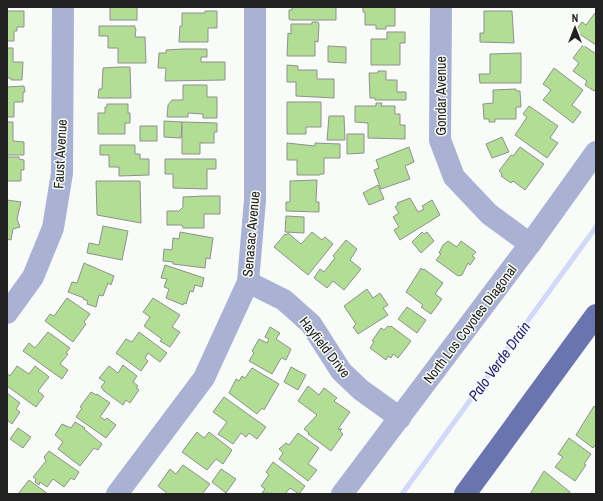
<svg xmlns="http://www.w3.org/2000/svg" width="603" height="501" viewBox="0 0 603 501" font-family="'Archivo Narrow',sans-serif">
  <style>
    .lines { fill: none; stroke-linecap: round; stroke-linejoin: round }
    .stream { stroke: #d2d9f8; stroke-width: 5 }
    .building { fill: #b1dd94; stroke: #8f918e }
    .minor { stroke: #aab2d4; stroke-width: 22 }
    .major { stroke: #6a75b0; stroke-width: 22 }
    .labels { text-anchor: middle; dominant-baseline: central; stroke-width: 3; stroke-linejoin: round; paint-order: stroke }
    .street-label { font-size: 14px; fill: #202120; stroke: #f8fbf7 }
    .water-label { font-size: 15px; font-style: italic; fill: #1d1b6e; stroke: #f8fbf7 }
  </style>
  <rect width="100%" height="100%" fill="#f8fbf7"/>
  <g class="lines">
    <polyline class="stream" points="402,494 596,227"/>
  </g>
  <g class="building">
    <rect x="110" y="7" width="27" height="13"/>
    <polygon points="292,7 336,7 336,20 291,20 289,19 289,10 292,10"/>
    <polygon points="365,7 395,7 395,26 386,26 386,29 376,29 376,25 365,25 365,12 363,12 363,8"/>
    <polygon points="7,11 24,11 24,27 17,27 17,31 14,31 14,41 7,41"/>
    <polygon points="205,11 217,11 217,28 208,28 208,42 179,42 180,26 182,26 182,13 205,13"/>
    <polygon points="484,11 512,11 514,43 480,42 480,33 484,33"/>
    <polygon points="595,13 596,13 596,45 575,31 582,22 586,25"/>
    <polygon points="312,22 318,22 319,24 318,42 315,41 315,56 287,56 288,33 291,34 291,24 312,24"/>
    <polygon points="99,26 135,26 135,29 136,29 135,37 145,37 146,63 118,63 118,48 108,48 108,36 99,36"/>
    <polygon points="387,32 405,32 405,43 400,43 400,65 371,65 371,39 387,39"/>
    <polygon points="583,45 596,54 596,89 594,91 585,85 587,81 573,71 579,63 573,58"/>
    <polygon points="328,46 346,47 346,63 328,62"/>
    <polygon points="7,48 13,48 13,62 23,62 22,80 11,80 11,78 7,78"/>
    <polygon points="183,49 207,49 207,57 201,57 201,62 225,62 225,80 165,81 166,68 158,68 159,53 166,53 166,50"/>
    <polygon points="521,53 521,83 480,83 479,74 490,74 490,54"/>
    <polygon points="287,65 298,66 298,70 317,70 317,79 334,79 334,98 296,96 296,82 287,82"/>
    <polygon points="120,67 130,67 131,98 98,98 99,89 102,89 103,68"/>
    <polygon points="554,68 583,90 572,105 581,112 573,123 543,100 551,90 543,84"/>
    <polygon points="378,71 386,71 386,80 397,80 397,92 406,92 406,100 375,100 375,98 370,98 369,73 378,73"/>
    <polygon points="183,85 207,85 207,97 217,97 217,118 203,118 203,114 188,113 188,117 167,117 168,105 172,100 183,100"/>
    <polygon points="24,86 25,92 23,92 23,102 14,102 14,117 7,117 7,87"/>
    <polygon points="516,89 516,91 520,91 521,107 516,107 516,119 495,119 495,122 489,122 489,119 484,119 483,104 493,103 493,90"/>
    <polygon points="287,102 321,102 321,127 306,127 306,134 287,134"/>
    <polygon points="376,103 382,103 381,106 395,106 395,114 400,114 400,125 405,125 405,139 368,138 368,123 355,122 355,106 376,106"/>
    <polygon points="107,104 128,104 128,113 130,113 130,123 125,123 125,134 98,134 98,113 105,113 105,107 107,107"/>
    <polygon points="529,106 558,126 550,138 558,143 547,158 515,135 527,117 523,114"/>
    <polygon points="329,116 344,116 345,140 327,140"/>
    <polygon points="164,121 182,122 181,138 164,137"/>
    <polygon points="7,122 13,122 13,141 24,142 24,155 7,155"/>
    <polygon points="182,122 217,123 217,132 214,132 214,143 200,143 200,154 182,154"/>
    <rect x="140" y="126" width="17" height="15"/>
    <polygon points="347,134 364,134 364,153 347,154"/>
    <polygon points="502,137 509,152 492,158 486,144"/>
    <polygon points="287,143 315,146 315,143 340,144 340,158 324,158 324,174 320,174 320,175 297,175 297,160 287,160"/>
    <polygon points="100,145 135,145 135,154 140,154 140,159 149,159 149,175 119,176 119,167 109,167 109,155 100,155"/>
    <polygon points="409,147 414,162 405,166 410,179 381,189 374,170 379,168 376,160"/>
    <polygon points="520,147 544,164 525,190 513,181 511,183 501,176 502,174 499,171 511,155 513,156"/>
    <polygon points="7,157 19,157 19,159 24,160 24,170 21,170 21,181 7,181"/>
    <polygon points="165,159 216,159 216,169 207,169 207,189 173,188 173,174 165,174"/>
    <polygon points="317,180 316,202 319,202 319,212 286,211 286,202 290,202 290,181"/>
    <polygon points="96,181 140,181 141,223 97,215"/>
    <polygon points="378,185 384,199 369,205 363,193"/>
    <polygon points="204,196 220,196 220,214 204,214 204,228 183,228 182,225 167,225 167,211 179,211 183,207 183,197"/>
    <polygon points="410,198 418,212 424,209 422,206 432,200 440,215 400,240 394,230 399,227 393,217 399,213 395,207 398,205 397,203"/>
    <polygon points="7,200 21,202 17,219 20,227 13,229 11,240 7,239"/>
    <polygon points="286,216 304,217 304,233 285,232"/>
    <polygon points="103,226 128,231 122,260 87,253 89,243 99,245"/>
    <polygon points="180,232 213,238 210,259 206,258 205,268 173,264 173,262 163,261 164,249 172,250 173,238 179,239"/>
    <polygon points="312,232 322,240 325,237 333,244 308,275 274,247 285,234 286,235 288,233 301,244"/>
    <polygon points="422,232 424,234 427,232 434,241 421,253 412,242"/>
    <polygon points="346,240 357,249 350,260 361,269 344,290 333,281 327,288 314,278 320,269 324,272 335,258 333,256"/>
    <polygon points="448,241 457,247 461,241 476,252 472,256 475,258 470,265 468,263 462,275 458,276 436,260 441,254 439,253 443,245"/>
    <polygon points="84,263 114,276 111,285 108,283 103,296 99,295 96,307 87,304 88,301 83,299 84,298 68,292 72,282 77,283"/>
    <polygon points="165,265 204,278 202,287 195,285 193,292 190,291 186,304 184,303 183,305 166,298 169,289 164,287 167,279 161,278"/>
    <polygon points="421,268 423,270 424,269 443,283 435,294 442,299 431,314 421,307 423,305 406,292"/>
    <polygon points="367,289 373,298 380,293 388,305 383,308 388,315 358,334 353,327 356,324 344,306"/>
    <polygon points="67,298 90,314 84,322 86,324 73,342 45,321 50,314 54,316"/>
    <polygon points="153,298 180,315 172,327 180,332 170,347 160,341 162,339 144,326 150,317 143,312"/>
    <polygon points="407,307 426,320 417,333 398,319"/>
    <polygon points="388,326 390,327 391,326 411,341 398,358 393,354 391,358 388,356 386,360 370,348 374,342 372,341 381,328 384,330"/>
    <polygon points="270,327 280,333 276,339 291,349 286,360 282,358 280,360 272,374 249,361 254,353 252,351 259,339 267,343 269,339 265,337"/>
    <polygon points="48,332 70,348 66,353 68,354 60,364 68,370 62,379 23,351 29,343 35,348"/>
    <polygon points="139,332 167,353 160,362 148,353 145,358 148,361 141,371 116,353 126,339 132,342"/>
    <polygon points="123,365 137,376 133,382 138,386 136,388 139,390 130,403 126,400 123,405 104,391 101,387 105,382 99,378 109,366 118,373"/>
    <polygon points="17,366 29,374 35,366 49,377 38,391 44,396 36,407 7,386 7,375 8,374 10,376"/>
    <polygon points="291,367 306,375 298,390 284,382"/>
    <polygon points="252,368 279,384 264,410 262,408 257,414 229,393 236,379 239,381 242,376 245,378"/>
    <polygon points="308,386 319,395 324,388 337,398 334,401 350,412 338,429 342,429 340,431 343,434 331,451 308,434 309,433 304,429 317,415 298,401"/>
    <polygon points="91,392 96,395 97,394 110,403 100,417 105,420 107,418 116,425 106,438 76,417 82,408 80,407"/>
    <polygon points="7,393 20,403 16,409 20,412 12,424 7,420"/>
    <polygon points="224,397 266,427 257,439 249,433 246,437 241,433 233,444 218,434 227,422 213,412"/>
    <polygon points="594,406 596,408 596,444 593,448 576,435"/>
    <polygon points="75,422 85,428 84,429 102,444 98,450 94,448 80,466 58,449 63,442 55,435 62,424 71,428"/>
    <polygon points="18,428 31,437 23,448 10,439"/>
    <polygon points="197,432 204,438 209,432 232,450 223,464 216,459 207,470 182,452"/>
    <polygon points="298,433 319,448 308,464 317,470 308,481 279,459 283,453 279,449 286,443 289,445"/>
    <polygon points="569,438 591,454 584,464 586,465 575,481 555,467 563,457 558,454"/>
    <polygon points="49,451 79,472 74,480 71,478 64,487 53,479 47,487 40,482 39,485 35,482 36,479 33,477 46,461 44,457"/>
    <polygon points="273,462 305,486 299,494 290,488 285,494 262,493 265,489 261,486 269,475 266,472"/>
    <polygon points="183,465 210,484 202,494 168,494 158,486 170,469 176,474"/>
    <polygon points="221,469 236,479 226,493 212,482"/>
    <polygon points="544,471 570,492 569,494 530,494"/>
    <polygon points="29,480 48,494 18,494"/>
  </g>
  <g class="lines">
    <g class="minor">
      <polyline points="441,7 440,140 454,177 489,214 530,244"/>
      <polyline points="248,282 284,300 311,324 341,371 361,390 400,418"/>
      <polyline points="7,313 33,277 53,228 62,173 63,7"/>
      <polyline points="117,494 204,378 248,282 255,200 255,7"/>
      <polyline points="342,494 530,244 596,152"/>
    </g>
    <polyline class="major" points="465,494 596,315"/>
  </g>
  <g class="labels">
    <g class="street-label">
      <text transform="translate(441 96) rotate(-90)">Gondar Avenue</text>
      <text transform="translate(60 154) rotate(-87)">Faust Avenue</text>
      <text transform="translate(251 234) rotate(-85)">Senasac Avenue</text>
      <text transform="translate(470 324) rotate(-53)">North Los Coyotes Diagonal</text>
      <text transform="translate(325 347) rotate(52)">Hayfield Drive</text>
    </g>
    <g class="water-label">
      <text transform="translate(499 361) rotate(-54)">Palo Verde Drain</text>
    </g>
  </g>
  <rect width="603" height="501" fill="none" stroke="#202120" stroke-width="16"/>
  <g transform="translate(575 28)" stroke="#f8fbf7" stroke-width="3" paint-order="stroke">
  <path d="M0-3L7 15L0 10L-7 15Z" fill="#202120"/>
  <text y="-6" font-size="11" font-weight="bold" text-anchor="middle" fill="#202120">N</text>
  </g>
</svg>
